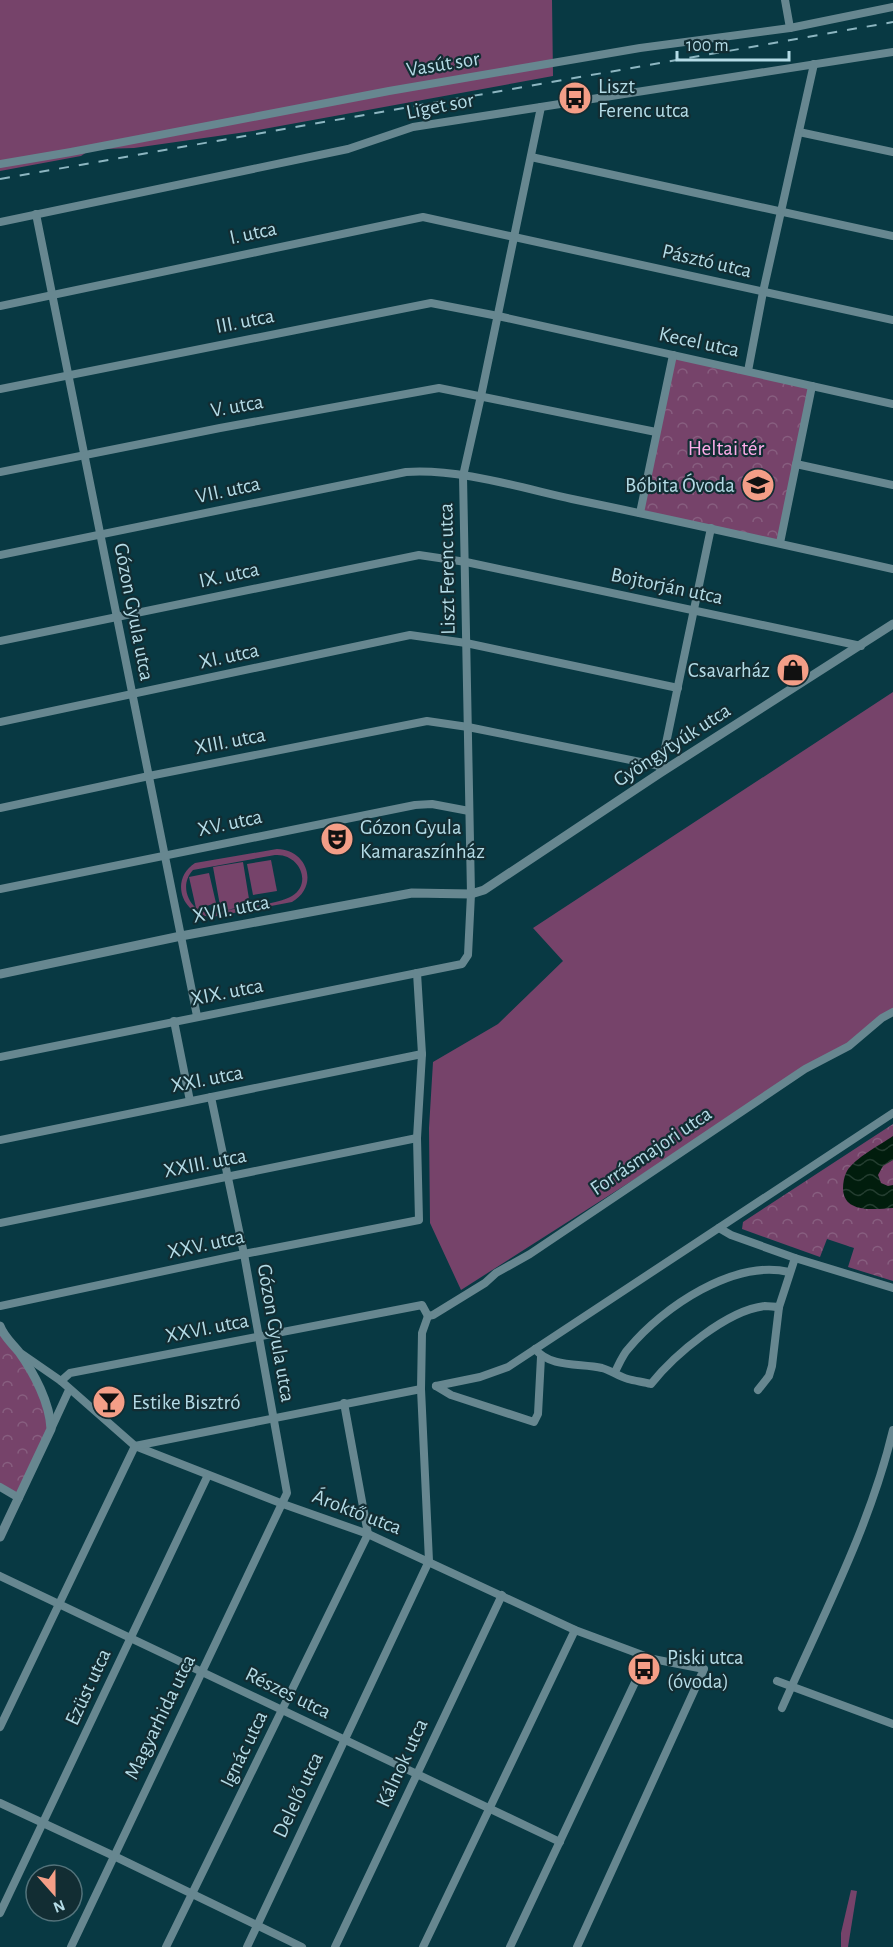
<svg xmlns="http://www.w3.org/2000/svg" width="893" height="1947" viewBox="0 0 893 1947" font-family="'Alegreya Sans',sans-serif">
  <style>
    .green { fill: #76436a; fill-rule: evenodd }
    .park { fill: url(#park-crowns) }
    .water { fill: url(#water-waves) }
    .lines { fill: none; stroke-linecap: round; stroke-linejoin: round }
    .minor { stroke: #678790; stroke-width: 8 }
    .tertiary { stroke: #678790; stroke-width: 9 }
    .rail { stroke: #8db6c1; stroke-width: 2; stroke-dasharray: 10 10; stroke-linecap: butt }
    .labels { text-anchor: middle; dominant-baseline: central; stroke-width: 4.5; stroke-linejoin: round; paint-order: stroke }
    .street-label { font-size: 21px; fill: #b4dbe6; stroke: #122d33 }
    .poi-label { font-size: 21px; fill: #b4dbe6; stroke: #122d33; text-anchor: start }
    .park-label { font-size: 21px; fill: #fdade9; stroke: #122d33 }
  </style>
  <defs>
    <pattern id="park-crowns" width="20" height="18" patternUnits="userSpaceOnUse" patternTransform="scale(1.5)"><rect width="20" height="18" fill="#76436a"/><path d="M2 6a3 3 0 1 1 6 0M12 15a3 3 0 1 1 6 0" fill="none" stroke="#875e7f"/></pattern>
    <pattern id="water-waves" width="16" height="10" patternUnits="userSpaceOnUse" patternTransform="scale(1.5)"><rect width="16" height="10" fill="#011d0d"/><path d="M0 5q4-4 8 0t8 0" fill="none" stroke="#243d30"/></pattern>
  </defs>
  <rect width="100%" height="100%" fill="#083943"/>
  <g class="green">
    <polygon points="0,0 552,0 553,76 253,131 134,148 104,149 87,152 81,156 0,171"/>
    <polygon points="893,692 893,1014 461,1290 430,1223 429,1128 433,1062 498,1024 563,961 533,928"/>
    <path d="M 277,849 C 307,849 320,886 292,902 L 212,917 C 182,916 169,880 195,863 ZM 275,855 C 299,853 313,883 292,896 C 280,904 238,908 222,911 L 250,905 L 243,862 L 213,867 L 221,911 L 205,912 L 197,909 L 216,903 L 209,873 L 189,877 L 196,908 C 185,898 182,882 193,870 Z"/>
    <polygon points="271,860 277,891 253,895 247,864"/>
    <polygon points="851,1890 857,1891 848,1947 841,1947 841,1933"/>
  </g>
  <g class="park">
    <polygon points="673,355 812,386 780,543 640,513"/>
    <polygon points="893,1124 893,1281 848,1267 854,1248 827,1239 820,1257 742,1229 743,1222"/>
    <polygon points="0,1326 18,1351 51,1419 19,1498 0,1487"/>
  </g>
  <path class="water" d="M 893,1136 L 893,1160 L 883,1166 L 878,1175 L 881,1183 L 888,1186 L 893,1185 L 893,1208 C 875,1209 844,1214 843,1189 C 843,1183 844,1176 847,1171 C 855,1158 880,1145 893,1136 Z"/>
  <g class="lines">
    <g class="minor">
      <polyline points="785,0 790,28"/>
      <polyline points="799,132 893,152"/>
      <polyline points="531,157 893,236"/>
      <polyline points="0,164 71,152 389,91 640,48 790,28 893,7"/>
      <polyline points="36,214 197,1016"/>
      <polyline points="0,222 348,149 413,127 893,52"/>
      <polyline points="0,306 423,217 893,320"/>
      <polyline points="748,371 763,292 814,64"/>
      <polyline points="0,389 431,303 498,316 893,404"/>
      <polyline points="796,464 893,485"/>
      <polyline points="0,472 220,428 439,388 656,432"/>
      <polyline points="640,513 673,355"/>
      <polyline points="780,543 812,386"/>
      <path d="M 0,555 L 406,472 C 457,468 522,488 572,499 C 679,521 786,545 893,569"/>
      <polyline points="0,641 419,555 466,562 861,646"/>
      <polyline points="0,722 410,635 466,643 678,688"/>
      <polyline points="660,772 711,528"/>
      <polyline points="0,808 149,776 427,721 468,727 660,766"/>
      <polyline points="0,889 415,805 432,804 469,811"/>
      <polyline points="174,1021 190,1101"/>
      <polyline points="0,1057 462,964 468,955 471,894 463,476 481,396 541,107"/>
      <polyline points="0,1140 422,1054"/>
      <polyline points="0,1223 417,1138"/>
      <polyline points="719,1228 731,1235 795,1258 893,1288"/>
      <polyline points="0,1306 244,1254 419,1220 417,1138 422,1054 417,973"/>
      <polyline points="428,1316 433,1315 485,1283 496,1273 530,1254 805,1069 849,1046 882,1018 893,1012"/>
      <path d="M 535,1349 C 551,1368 579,1363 602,1368 C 612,1371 618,1376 628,1379 C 635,1381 644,1382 651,1384 C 674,1355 727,1310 765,1306 C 769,1306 775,1307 779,1307"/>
      <polyline points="22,1354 61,1381 135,1446 283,1504 368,1534 575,1630 653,1659 704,1669 577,1947"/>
      <path d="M 615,1372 C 619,1364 623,1354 629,1348 C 663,1307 734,1259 789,1272"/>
      <polyline points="61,1381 70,1373 422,1305 428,1316"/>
      <polyline points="436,1386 480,1377 508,1367 893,1113"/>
      <polyline points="436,1386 451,1395 534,1422 538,1414 541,1357"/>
      <polyline points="758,1390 769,1376 772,1366 779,1307 795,1258"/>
      <polyline points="51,1429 69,1390"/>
      <polyline points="135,1446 421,1389"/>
      <polyline points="0,1487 19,1498"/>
      <polyline points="0,1576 560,1842"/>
      <polyline points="777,1681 893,1724"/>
      <path d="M 782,1708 C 822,1617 870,1527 893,1430"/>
      <polyline points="0,1727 135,1446"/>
      <polyline points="0,1803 114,1856 302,1947"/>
      <polyline points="0,1913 208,1475"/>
      <polyline points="71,1947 287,1493 244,1254 211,1097"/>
      <polyline points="166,1947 368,1534 344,1403"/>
      <polyline points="247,1947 429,1561 421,1389 422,1333 428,1316"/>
      <polyline points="335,1947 502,1595"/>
      <polyline points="423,1947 575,1630"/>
      <polyline points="510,1947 647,1657"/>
    </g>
    <g class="tertiary">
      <polyline points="0,974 181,936 412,893 471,894 484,890 660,773 893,624"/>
      <path d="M 0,1326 C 4,1337 12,1343 19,1352 C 34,1373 50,1403 51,1429 L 0,1537"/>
    </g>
    <polyline class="rail" points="0,179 893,22"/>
  </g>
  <defs>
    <g id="bus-disc" transform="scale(1.725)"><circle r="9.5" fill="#f49e87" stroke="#122d33"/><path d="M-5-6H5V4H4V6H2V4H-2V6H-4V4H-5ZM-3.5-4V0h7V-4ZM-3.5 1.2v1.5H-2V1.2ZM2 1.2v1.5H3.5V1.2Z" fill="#111"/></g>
    <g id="school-disc" transform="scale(1.725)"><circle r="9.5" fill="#f49e87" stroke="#122d33"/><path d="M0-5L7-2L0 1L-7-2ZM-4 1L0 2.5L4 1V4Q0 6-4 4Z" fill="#111"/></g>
    <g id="shop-disc" transform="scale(1.725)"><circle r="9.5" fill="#f49e87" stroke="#122d33"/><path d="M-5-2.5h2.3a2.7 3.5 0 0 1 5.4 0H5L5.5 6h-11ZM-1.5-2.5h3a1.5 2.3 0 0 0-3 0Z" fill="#111"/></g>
    <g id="theatre-disc" transform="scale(1.725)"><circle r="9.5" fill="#f49e87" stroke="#122d33"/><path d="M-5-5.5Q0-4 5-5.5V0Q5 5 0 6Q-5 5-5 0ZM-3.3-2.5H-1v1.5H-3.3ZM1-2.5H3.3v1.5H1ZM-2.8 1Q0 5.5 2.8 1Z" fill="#111"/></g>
    <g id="bar-disc" transform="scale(1.725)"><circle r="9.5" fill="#f49e87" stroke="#122d33"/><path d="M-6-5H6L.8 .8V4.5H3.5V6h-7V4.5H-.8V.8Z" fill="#111"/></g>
  </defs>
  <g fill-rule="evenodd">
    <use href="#bus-disc" x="575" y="98"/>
    <use href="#school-disc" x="758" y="485"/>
    <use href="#shop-disc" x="793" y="670"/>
    <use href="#theatre-disc" x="337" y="839"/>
    <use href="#bar-disc" x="109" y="1402"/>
    <use href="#bus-disc" x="644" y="1669"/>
  </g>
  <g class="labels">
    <g class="street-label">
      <text transform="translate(443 64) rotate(-9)">Vasút sor</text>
      <text transform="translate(440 106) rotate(-11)">Liget sor</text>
      <text transform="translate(253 233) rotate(-12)">I. utca</text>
      <text transform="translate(707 261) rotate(13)">Pásztó utca</text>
      <text transform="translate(245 321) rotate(-11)">III. utca</text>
      <text transform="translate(699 342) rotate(12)">Kecel utca</text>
      <text transform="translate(237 406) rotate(-10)">V. utca</text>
      <text transform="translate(228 490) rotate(-12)">VII. utca</text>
      <text transform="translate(447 569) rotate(-91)">Liszt Ferenc utca</text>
      <text transform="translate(229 575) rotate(-12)">IX. utca</text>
      <text transform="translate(667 586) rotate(12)">Bojtorján utca</text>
      <text transform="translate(134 612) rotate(79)">Gózon Gyula utca</text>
      <text transform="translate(229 656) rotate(-12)">XI. utca</text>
      <text transform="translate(230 741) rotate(-11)">XIII. utca</text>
      <text transform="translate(672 745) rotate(-33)">Gyöngytyúk utca</text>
      <text transform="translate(230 823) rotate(-12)">XV. utca</text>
      <text transform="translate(231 909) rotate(-11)">XVII. utca</text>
      <text transform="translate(227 992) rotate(-11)">XIX. utca</text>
      <text transform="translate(207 1079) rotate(-11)">XXI. utca</text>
      <text transform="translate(651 1151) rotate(-34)">Forrásmajori utca</text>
      <text transform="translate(205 1163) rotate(-11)">XXIII. utca</text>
      <text transform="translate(206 1244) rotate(-12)">XXV. utca</text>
      <text transform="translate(207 1328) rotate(-11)">XXVI. utca</text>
      <text transform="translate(276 1333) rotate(80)">Gózon Gyula utca</text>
      <text transform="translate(357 1512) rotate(21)">Ároktő utca</text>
      <text transform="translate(88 1687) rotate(-65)">Ezüst utca</text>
      <text transform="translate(288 1693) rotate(26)">Részes utca</text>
      <text transform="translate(160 1717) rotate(-64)">Magyarhida utca</text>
      <text transform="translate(244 1749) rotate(-64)">Ignác utca</text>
      <text transform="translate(402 1763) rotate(-65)">Kálnok utca</text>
      <text transform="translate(298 1795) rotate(-65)">Delelő utca</text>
    </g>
    <g class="poi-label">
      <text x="598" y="86">Liszt<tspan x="598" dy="24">Ferenc utca</tspan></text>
      <text x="735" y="485" text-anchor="end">Bóbita Óvoda</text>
      <text x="770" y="670" text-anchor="end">Csavarház</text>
      <text x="360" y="827">Gózon Gyula<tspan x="360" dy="24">Kamaraszínház</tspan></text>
      <text x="132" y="1402">Estike Bisztró</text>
      <text x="667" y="1657">Piski utca<tspan x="667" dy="24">(óvoda)</tspan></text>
    </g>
    <g class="park-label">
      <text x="726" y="448">Heltai tér</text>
    </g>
  </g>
  <g transform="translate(54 1893) rotate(159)"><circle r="28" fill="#122d33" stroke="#53737b" stroke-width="1.5"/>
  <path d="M0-4.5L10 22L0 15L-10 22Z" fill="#f49e87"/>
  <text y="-9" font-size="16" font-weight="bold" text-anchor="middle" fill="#b4dbe6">N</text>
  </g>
  <path d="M677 51v9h112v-9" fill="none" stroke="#b4dbe6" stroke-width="3"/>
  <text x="686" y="51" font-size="18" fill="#b4dbe6" stroke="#122d33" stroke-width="4.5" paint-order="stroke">100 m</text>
</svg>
